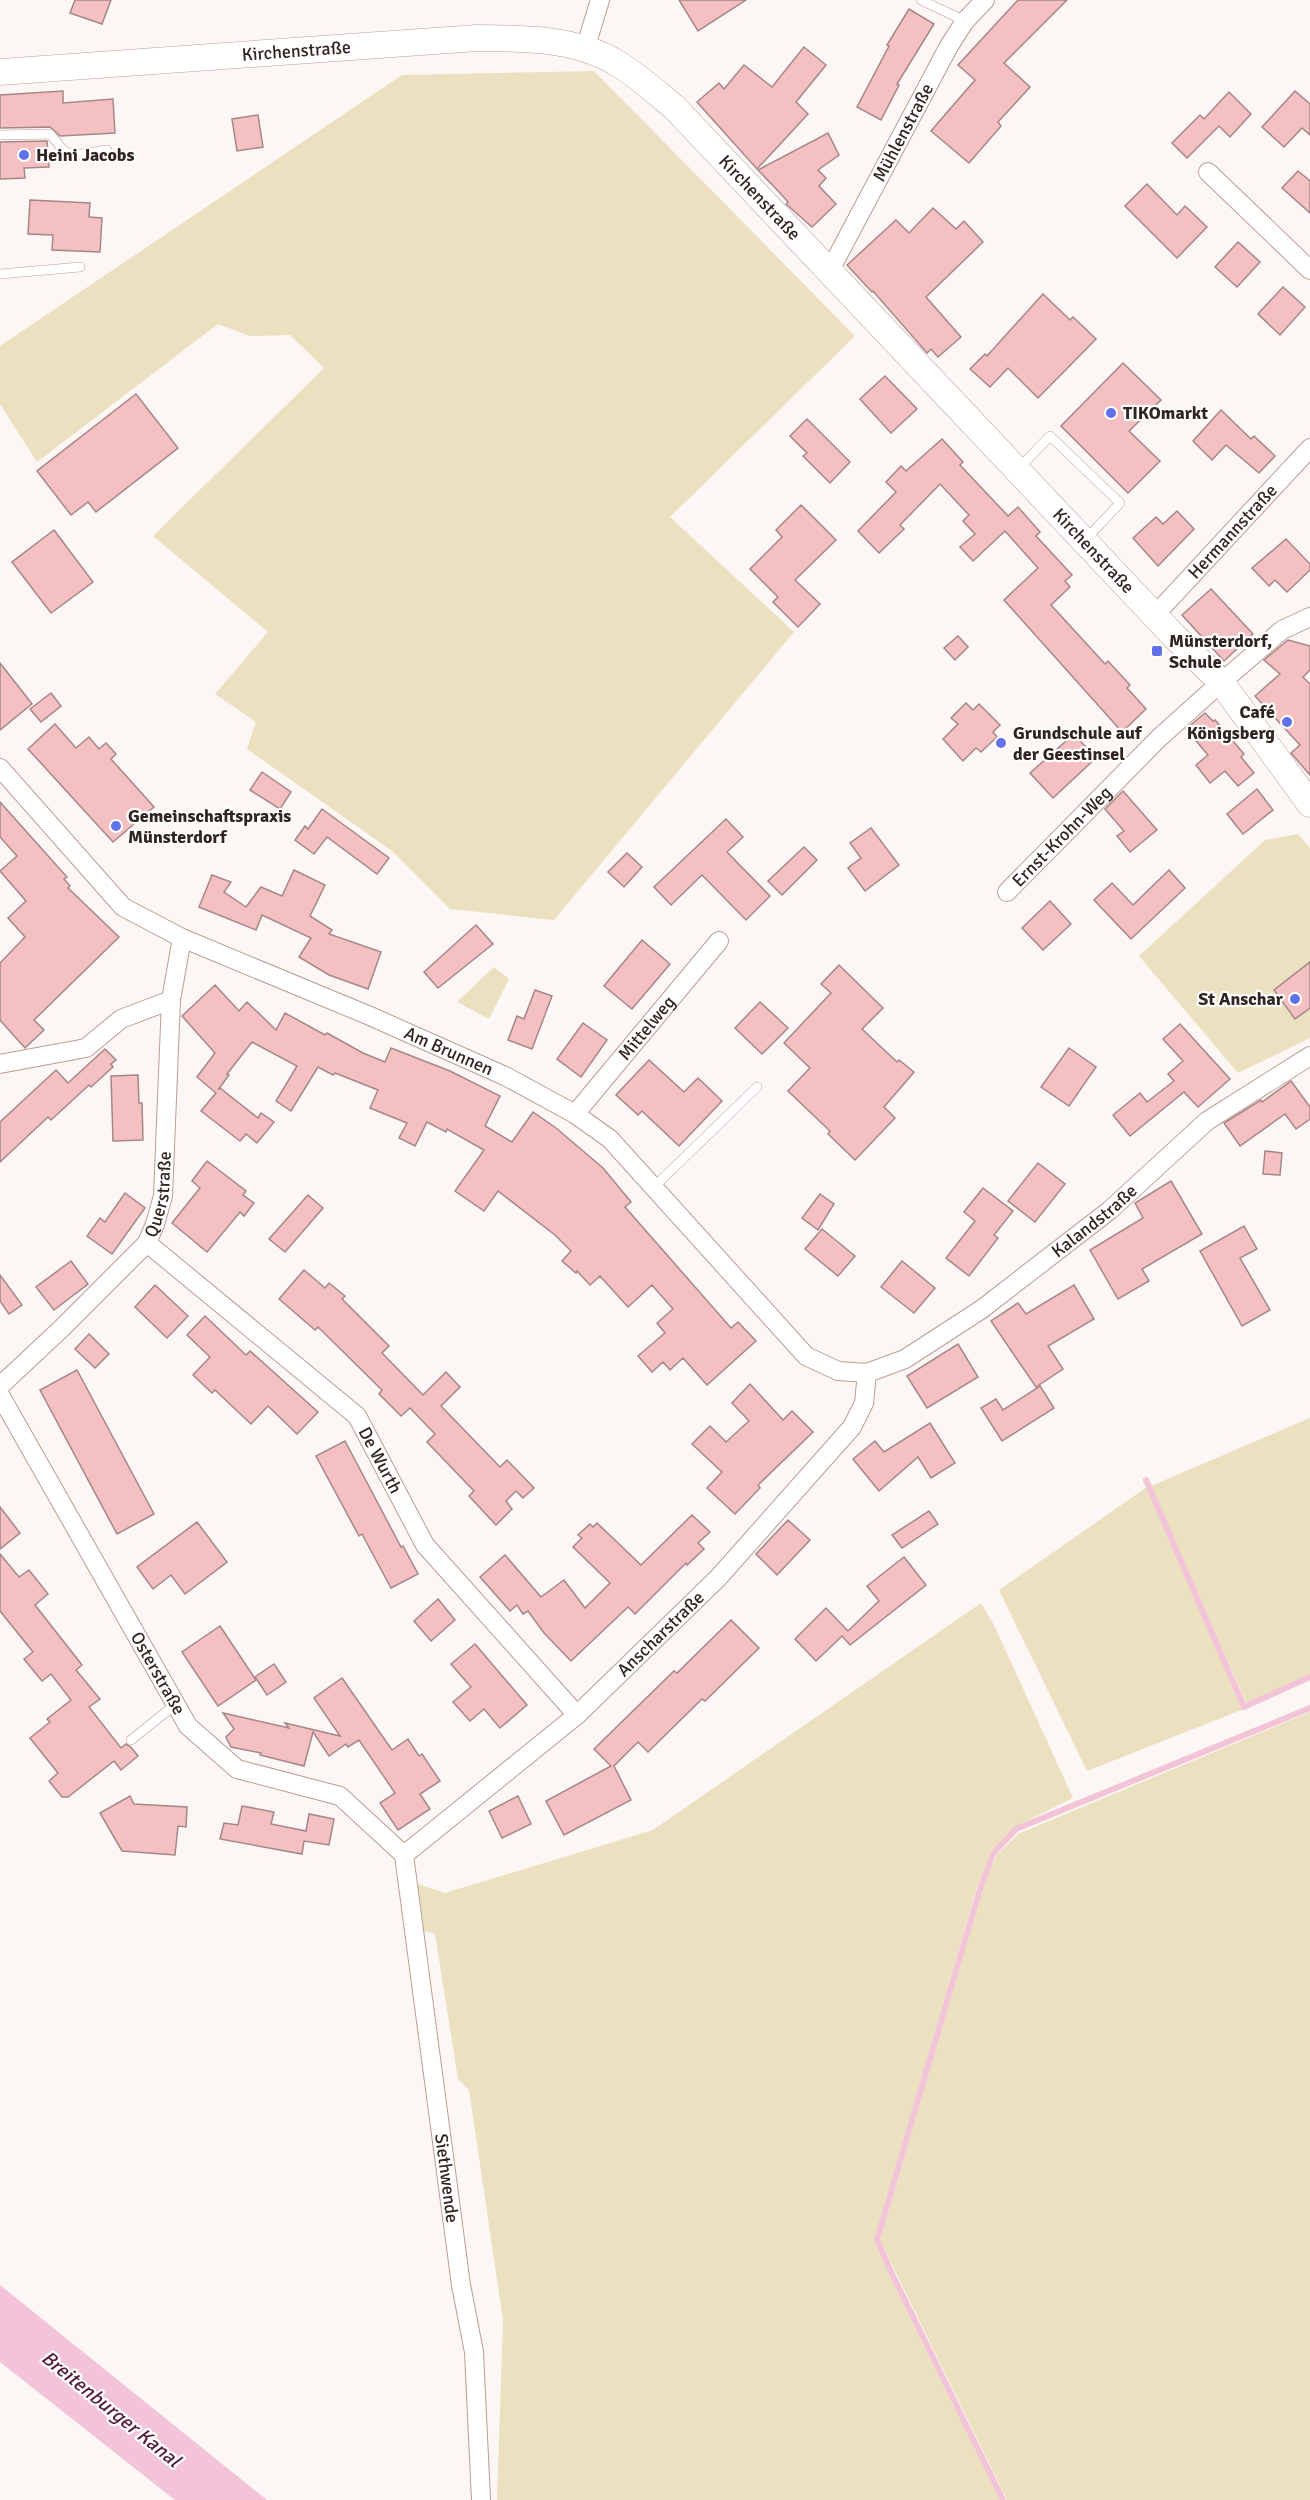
<svg xmlns="http://www.w3.org/2000/svg" width="1310" height="2500" viewBox="0 0 1310 2500" font-family="Signika,sans-serif">
  <style>
    .green { fill: #ebe1c1 }
    .water { fill: #f3c4d8 }
    .lines { fill: none; stroke-linecap: round; stroke-linejoin: round }
    .stream { stroke: #f3c4d8; stroke-width: 6 }
    .building { fill: #f5c0c2; stroke: #a68788; stroke-width: 1.5 }
    .lane-casing { stroke: #ba9e93; stroke-width: 10 }
    .street-casing { stroke: #ba9e93; stroke-width: 20 }
    .secondary-casing { stroke: #ba9e93; stroke-width: 27 }
    .lane { stroke: #fff; stroke-width: 9 }
    .street { stroke: #fff; stroke-width: 18 }
    .secondary { stroke: #fff; stroke-width: 26 }
    .poi-dot { fill: #6171e9; stroke: #fff; stroke-width: 2 }
    .labels { text-anchor: middle; dominant-baseline: central; stroke-width: 4.5; stroke-linejoin: round; paint-order: stroke }
    .street-label { font-size: 18px; fill: #312521; stroke: #fff }
    .poi-label { font-size: 18px; font-weight: bold; fill: #312521; stroke: #fff; text-anchor: start }
    .water-label { font-size: 20px; font-style: italic; fill: #541d3a; stroke: #fff }
  </style>
  <rect width="100%" height="100%" fill="#fcf6f4"/>
  <g class="green">
    <polygon points="594,71 855,336 670,517 794,632 554,920 450,909 392,851 247,749 256,722 215,694 268,632 153,536 324,368 290,335 250,336 218,324 37,462 0,404 0,346 402,75"/>
    <polygon points="1298,834 1310,848 1310,1038 1238,1073 1139,956 1265,840"/>
    <polygon points="494,967 509,979 489,1019 457,1002"/>
    <polygon points="1310,1418 1310,1675 1246,1703 1151,1486"/>
    <polygon points="1147,1487 1244,1709 1087,1771 999,1590"/>
    <polygon points="981,1603 994,1625 1073,1798 1015,1827 991,1852 976,1890 875,2240 891,2279 1000,2500 497,2500 503,2320 469,2090 458,2079 435,1934 423,1931 418,1884 445,1893 653,1830"/>
    <polygon points="1310,1712 1310,2500 1007,2500 880,2240 981,1893 996,1856 1018,1834"/>
  </g>
  <polygon class="water" points="0,2285 267,2500 175,2500 0,2362"/>
  <g class="lines">
    <g class="stream">
      <polyline points="1146,1480 1244,1707 1310,1677"/>
      <polyline points="1003,2500 894,2278 877,2240 979,1892 993,1854 1016,1829 1310,1708"/>
    </g>
  </g>
  <g class="building">
    <polygon points="75,0 111,0 102,24 70,13"/>
    <polygon points="679,0 746,0 698,31"/>
    <polygon points="1018,0 1067,0 1004,63 1030,87 998,122 1001,126 969,163 931,131 975,80 958,65"/>
    <polygon points="909,9 934,24 897,84 899,85 881,120 857,107 889,46 887,45"/>
    <polygon points="804,47 826,65 796,102 808,114 757,169 697,102 719,83 724,89 744,65 772,87"/>
    <polygon points="63,91 63,103 113,99 115,133 60,136 50,127 0,128 0,95"/>
    <polygon points="1295,91 1310,104 1310,135 1302,128 1284,147 1262,127"/>
    <polygon points="1229,92 1251,114 1230,137 1219,126 1187,158 1172,143 1200,115 1204,119"/>
    <polygon points="258,115 263,147 237,151 232,119"/>
    <polygon points="828,133 839,155 818,170 826,178 819,186 836,204 812,227 786,204 788,202 780,193 758,170"/>
    <polygon points="47,141 49,167 24,168 25,178 0,179 0,142"/>
    <polygon points="1298,171 1310,181 1310,213 1282,188"/>
    <polygon points="1147,184 1177,215 1185,206 1207,227 1177,258 1125,206"/>
    <polygon points="30,200 90,203 89,217 102,218 100,252 52,250 53,235 28,234"/>
    <polygon points="933,208 956,229 964,221 983,242 926,297 961,337 938,357 931,349 927,353 873,291 872,292 847,265 896,220 909,233"/>
    <polygon points="1238,242 1260,262 1237,287 1215,267"/>
    <polygon points="1283,287 1305,307 1280,335 1258,314"/>
    <polygon points="1043,294 1070,320 1073,317 1096,339 1038,398 1008,368 990,387 970,369 985,354 987,356"/>
    <polygon points="1123,363 1161,400 1129,431 1160,461 1128,493 1061,426"/>
    <polygon points="885,376 917,409 891,433 860,399"/>
    <polygon points="136,394 178,448 96,512 88,502 71,515 37,471"/>
    <polygon points="1221,410 1251,439 1254,436 1275,456 1259,473 1226,445 1212,460 1193,441"/>
    <polygon points="807,419 850,462 830,483 803,456 807,453 790,436"/>
    <polygon points="942,439 963,462 960,465 1008,516 1018,507 1040,532 1036,536 1072,575 1065,581 1070,587 1051,605 1105,664 1108,661 1130,685 1127,688 1146,709 1122,732 1004,600 1038,568 1005,531 973,561 960,547 975,534 963,521 969,515 940,484 900,525 904,529 879,553 858,531 896,492 886,482 901,466 906,471"/>
    <polygon points="801,505 836,540 795,580 820,604 798,627 773,602 778,597 750,569 782,537 776,530"/>
    <polygon points="1177,511 1194,529 1158,566 1133,538 1156,517 1163,524"/>
    <polygon points="54,530 93,582 51,613 12,562"/>
    <polygon points="1286,539 1310,564 1310,570 1287,592 1275,580 1269,586 1252,568"/>
    <polygon points="1211,589 1253,634 1224,661 1182,615"/>
    <polygon points="958,636 968,647 955,660 944,648"/>
    <polygon points="1288,640 1310,646 1310,670 1303,677 1310,684 1310,775 1291,753 1300,745 1255,696 1280,674 1264,660"/>
    <polygon points="0,663 32,704 0,730"/>
    <polygon points="51,693 61,706 41,722 30,709"/>
    <polygon points="966,703 973,710 979,704 1000,725 993,732 997,737 981,752 976,748 963,761 943,739 958,724 951,718"/>
    <polygon points="1205,713 1213,721 1215,720 1244,754 1241,757 1254,773 1238,786 1225,771 1210,783 1196,765 1208,755 1186,729"/>
    <polygon points="55,724 76,748 89,737 99,749 106,743 116,754 111,759 154,807 113,842 28,749"/>
    <polygon points="1074,734 1096,758 1053,798 1030,773"/>
    <polygon points="262,772 291,792 280,809 250,790"/>
    <polygon points="1257,789 1273,810 1243,834 1227,814"/>
    <polygon points="1123,791 1157,830 1130,852 1117,836 1124,831 1105,809"/>
    <polygon points="0,802 67,877 64,879 70,886 68,888 119,937 34,1020 44,1030 25,1048 0,1020 0,963 25,937 8,918 26,901 0,871 17,856 0,837"/>
    <polygon points="322,809 389,858 377,874 327,837 314,854 295,840 305,826 308,829"/>
    <polygon points="726,819 743,837 727,852 770,896 746,920 702,875 671,905 654,887"/>
    <polygon points="871,828 899,865 865,891 848,868 861,858 850,843"/>
    <polygon points="804,847 817,860 782,895 768,881"/>
    <polygon points="627,853 642,867 624,887 608,872"/>
    <polygon points="294,870 325,885 310,916 332,930 329,934 381,952 368,989 329,975 299,957 311,938 262,915 256,930 199,907 212,875 231,882 224,892 246,907 261,887 282,896"/>
    <polygon points="1169,870 1185,888 1131,939 1094,900 1112,883 1133,905"/>
    <polygon points="1050,901 1071,924 1043,950 1022,928"/>
    <polygon points="476,925 493,944 438,988 424,972"/>
    <polygon points="642,940 670,964 632,1009 604,986"/>
    <polygon points="1310,962 1310,1008 1295,1019 1274,990"/>
    <polygon points="839,965 883,1008 862,1029 897,1062 899,1060 914,1072 884,1107 895,1118 855,1160 828,1134 830,1131 788,1091 810,1068 784,1043 831,993 821,984"/>
    <polygon points="215,985 239,1011 247,1002 276,1030 285,1013 325,1035 327,1033 363,1053 385,1062 391,1048 450,1071 500,1096 485,1126 512,1142 533,1112 556,1128 603,1168 631,1202 625,1207 731,1328 738,1322 756,1341 707,1385 683,1358 670,1370 663,1362 652,1372 638,1356 665,1333 657,1323 673,1309 652,1285 628,1307 600,1276 590,1285 577,1271 576,1273 562,1261 571,1251 555,1235 498,1191 484,1211 455,1191 484,1150 447,1129 446,1132 427,1122 415,1146 399,1138 407,1123 370,1108 378,1090 335,1073 333,1075 318,1067 291,1111 276,1101 297,1066 252,1042 227,1074 229,1075 218,1090 220,1088 258,1118 261,1113 274,1122 257,1143 246,1134 240,1141 201,1111 216,1093 197,1077 215,1053 182,1016"/>
    <polygon points="535,990 552,996 532,1049 508,1040 517,1016 524,1019"/>
    <polygon points="760,1002 788,1028 762,1054 735,1028"/>
    <polygon points="583,1023 607,1040 581,1077 557,1059"/>
    <polygon points="1180,1024 1230,1079 1198,1107 1184,1092 1130,1136 1113,1115 1140,1093 1147,1102 1174,1081 1168,1074 1183,1061 1163,1039"/>
    <polygon points="1069,1048 1096,1067 1069,1106 1041,1087"/>
    <polygon points="105,1049 116,1060 111,1064 113,1067 91,1087 89,1085 51,1120 48,1117 0,1162 0,1122 56,1070 68,1083"/>
    <polygon points="649,1060 684,1092 698,1078 722,1101 679,1146 642,1111 638,1115 616,1095"/>
    <polygon points="138,1075 139,1103 142,1103 143,1140 113,1141 111,1076"/>
    <polygon points="1291,1081 1310,1107 1310,1119 1296,1129 1285,1114 1240,1146 1224,1123 1261,1100 1262,1102"/>
    <polygon points="1265,1151 1282,1153 1280,1175 1263,1174"/>
    <polygon points="207,1161 246,1191 243,1195 254,1203 244,1216 240,1212 207,1252 172,1223 200,1188 192,1181"/>
    <polygon points="1038,1163 1065,1184 1035,1222 1008,1201"/>
    <polygon points="1171,1181 1202,1234 1142,1269 1149,1281 1118,1299 1090,1250 1143,1218 1135,1203"/>
    <polygon points="983,1188 1013,1211 994,1235 998,1238 969,1276 946,1258 975,1221 964,1212"/>
    <polygon points="125,1193 145,1208 112,1254 87,1236 100,1218 105,1222"/>
    <polygon points="820,1194 834,1204 818,1230 802,1218"/>
    <polygon points="308,1195 323,1208 285,1252 269,1239"/>
    <polygon points="1244,1226 1257,1249 1240,1258 1270,1310 1242,1326 1200,1251"/>
    <polygon points="822,1229 855,1256 838,1276 805,1249"/>
    <polygon points="71,1261 88,1284 54,1310 36,1287"/>
    <polygon points="902,1261 935,1288 914,1313 881,1287"/>
    <polygon points="304,1270 325,1288 329,1283 345,1296 342,1299 389,1346 382,1353 423,1395 446,1372 460,1387 441,1406 500,1467 507,1460 534,1488 523,1498 516,1491 506,1501 512,1509 496,1525 469,1496 474,1491 427,1442 435,1434 410,1408 401,1416 379,1394 382,1390 318,1327 315,1330 279,1299"/>
    <polygon points="0,1275 22,1305 9,1314 0,1301"/>
    <polygon points="155,1285 188,1316 167,1338 135,1307"/>
    <polygon points="1074,1285 1094,1319 1048,1346 1063,1369 1036,1387 991,1321 1018,1303 1026,1314"/>
    <polygon points="205,1316 246,1355 250,1351 318,1412 297,1434 268,1406 251,1424 215,1390 212,1393 193,1375 210,1357 187,1335"/>
    <polygon points="89,1334 109,1354 95,1368 75,1349"/>
    <polygon points="958,1344 978,1377 927,1408 907,1376"/>
    <polygon points="77,1370 154,1514 117,1534 40,1390"/>
    <polygon points="750,1384 783,1420 792,1411 813,1432 758,1485 760,1488 735,1514 707,1488 722,1472 692,1444 710,1426 726,1442 749,1421 732,1403"/>
    <polygon points="1040,1386 1054,1408 1002,1441 981,1408 996,1399 1003,1410"/>
    <polygon points="930,1423 955,1463 931,1478 918,1457 879,1491 853,1459 875,1441 884,1452"/>
    <polygon points="345,1441 401,1547 403,1546 418,1574 391,1588 362,1534 359,1536 316,1456"/>
    <polygon points="0,1507 20,1533 0,1549"/>
    <polygon points="929,1511 938,1524 902,1548 892,1535"/>
    <polygon points="692,1515 710,1532 698,1543 704,1549 687,1565 686,1563 635,1614 628,1607 571,1661 544,1633 528,1611 523,1614 517,1605 510,1611 480,1577 505,1555 541,1597 564,1580 585,1608 610,1583 573,1547 582,1538 578,1535 590,1524 593,1527 597,1523 641,1565"/>
    <polygon points="788,1520 810,1540 777,1575 756,1554"/>
    <polygon points="197,1522 227,1562 185,1594 171,1575 153,1589 137,1567"/>
    <polygon points="0,1554 19,1577 29,1570 48,1594 35,1605 82,1665 76,1670 100,1699 89,1707 121,1748 126,1744 131,1747 138,1756 121,1770 114,1761 68,1797 62,1797 49,1781 58,1773 30,1738 50,1722 47,1719 71,1700 51,1674 42,1681 24,1659 33,1652 0,1611"/>
    <polygon points="904,1557 926,1585 850,1645 842,1636 816,1661 795,1639 826,1608 848,1631 879,1601 867,1586"/>
    <polygon points="438,1599 455,1620 431,1641 414,1621"/>
    <polygon points="731,1620 759,1648 705,1701 702,1699 648,1752 638,1742 614,1766 631,1800 564,1835 546,1801 611,1766 594,1749 674,1671 677,1673"/>
    <polygon points="220,1626 256,1680 218,1706 182,1652"/>
    <polygon points="475,1644 527,1705 500,1728 484,1709 470,1721 453,1702 471,1687 451,1664"/>
    <polygon points="274,1664 286,1682 267,1695 255,1677"/>
    <polygon points="342,1678 392,1750 408,1739 419,1756 422,1754 440,1781 420,1794 430,1809 398,1830 380,1803 395,1793 359,1740 348,1747 346,1744 329,1756 313,1732 304,1766 260,1755 261,1753 231,1747 226,1737 234,1729 223,1713 289,1728 285,1723 340,1736 314,1698"/>
    <polygon points="130,1796 134,1804 187,1807 186,1827 178,1826 175,1855 122,1851 100,1813"/>
    <polygon points="518,1796 531,1824 502,1838 489,1811"/>
    <polygon points="242,1806 274,1812 271,1824 306,1831 309,1814 334,1819 329,1845 304,1841 302,1854 220,1839 224,1823 238,1825"/>
  </g>
  <g class="lines">
    <g class="lane-casing">
      <g id="lane">
        <polyline points="921,0 965,21"/>
        <polyline points="0,135 50,134 64,151 74,155 107,150"/>
        <polyline points="0,274 80,267"/>
        <polyline points="1018,469 1050,436 1120,503 1086,539"/>
        <polyline points="654,1187 757,1087"/>
        <polyline points="131,1740 176,1704"/>
      </g>
    </g>
    <g class="street-casing">
      <g id="street">
        <polyline points="585,49 600,0"/>
        <polyline points="1208,172 1310,270"/>
        <path id="s1" d="M 829,272 L 949,46 L 965,21 L 985,0"/>
        <path id="s2" d="M 1155,615 L 1310,448"/>
        <path id="s3" d="M 0,768 L 123,907 L 182,938 L 370,1016 L 505,1076 L 575,1114 L 610,1139 L 806,1356 L 838,1371 L 867,1373 L 905,1359 L 982,1309 L 1110,1210 L 1207,1121 L 1310,1056"/>
        <path id="s4" d="M 1007,892 L 1159,738 L 1209,693 L 1282,630 L 1310,617"/>
        <polyline points="0,1064 86,1048 121,1019 171,1000"/>
        <path id="s5" d="M 575,1114 L 719,941"/>
        <path id="s6" d="M 147,1243 L 357,1416 L 425,1545 L 577,1715"/>
        <path id="s7" d="M 0,1386 L 62,1328 L 147,1243 L 155,1224 L 163,1196 L 171,1000 L 182,938"/>
        <path id="s8" d="M 0,1395 L 188,1726 L 237,1769 L 340,1796 L 404,1855"/>
        <path id="s9" d="M 404,1855 L 577,1715 L 718,1578 L 852,1427 L 864,1403 L 867,1373"/>
        <path id="s10" d="M 404,1855 L 461,2285 L 474,2352 L 481,2500"/>
      </g>
    </g>
    <g class="secondary-casing">
      <g id="secondary">
        <path id="s11" d="M 0,72 L 477,38 C 523,38 575,38 617,63 C 638,76 656,92 675,108 L 1174,636 L 1221,682 L 1310,804"/>
      </g>
    </g>
    <use href="#lane" class="lane"/>
    <use href="#street" class="street"/>
    <use href="#secondary" class="secondary"/>
  </g>
  <g class="poi-dot">
    <circle cx="24" cy="155" r="6"/>
    <circle cx="1111" cy="413" r="6"/>
    <rect x="1151" y="645" width="12" height="12" rx="3"/>
    <circle cx="1287" cy="722" r="6"/>
    <circle cx="1001" cy="743" r="6"/>
    <circle cx="116" cy="826" r="6"/>
    <circle cx="1295" cy="999" r="6"/>
  </g>
  <g class="labels">
    <g class="street-label">
      <text stroke="none"><textPath href="#s11" startOffset="297">Kirchenstraße</textPath></text>
      <text stroke="none"><textPath href="#s1" startOffset="158">Mühlenstraße</textPath></text>
      <text stroke="none"><textPath href="#s11" startOffset="819">Kirchenstraße</textPath></text>
      <text stroke="none"><textPath href="#s2" startOffset="114">Hermannstraße</textPath></text>
      <text stroke="none"><textPath href="#s11" startOffset="1305">Kirchenstraße</textPath></text>
      <text stroke="none"><textPath href="#s4" startOffset="78">Ernst-Krohn-Weg</textPath></text>
      <text stroke="none"><textPath href="#s5" startOffset="112">Mittelweg</textPath></text>
      <text stroke="none"><textPath href="#s3" startOffset="542">Am Brunnen</textPath></text>
      <text stroke="none"><textPath href="#s7" startOffset="256">Querstraße</textPath></text>
      <text stroke="none"><textPath href="#s3" startOffset="1358">Kalandstraße</textPath></text>
      <text stroke="none"><textPath href="#s6" startOffset="322">De Wurth</textPath></text>
      <text stroke="none"><textPath href="#s9" startOffset="339">Anscharstraße</textPath></text>
      <text stroke="none"><textPath href="#s8" startOffset="320">Osterstraße</textPath></text>
      <text stroke="none"><textPath href="#s10" startOffset="326">Siethwende</textPath></text>
    </g>
    <g class="poi-label">
      <text x="36" y="155">Heini Jacobs</text>
      <text x="1123" y="413">TIKOmarkt</text>
      <text x="1169" y="641">Münsterdorf,<tspan x="1169" dy="21">Schule</tspan></text>
      <text x="1275" y="712" text-anchor="end">Café<tspan x="1275" dy="21">Königsberg</tspan></text>
      <text x="1013" y="733">Grundschule auf<tspan x="1013" dy="21">der Geestinsel</tspan></text>
      <text x="128" y="816">Gemeinschaftspraxis<tspan x="128" dy="21">Münsterdorf</tspan></text>
      <text x="1283" y="999" text-anchor="end">St Anschar</text>
    </g>
    <g class="water-label">
      <text transform="translate(111 2409) rotate(39)">Breitenburger Kanal</text>
    </g>
  </g>
</svg>
